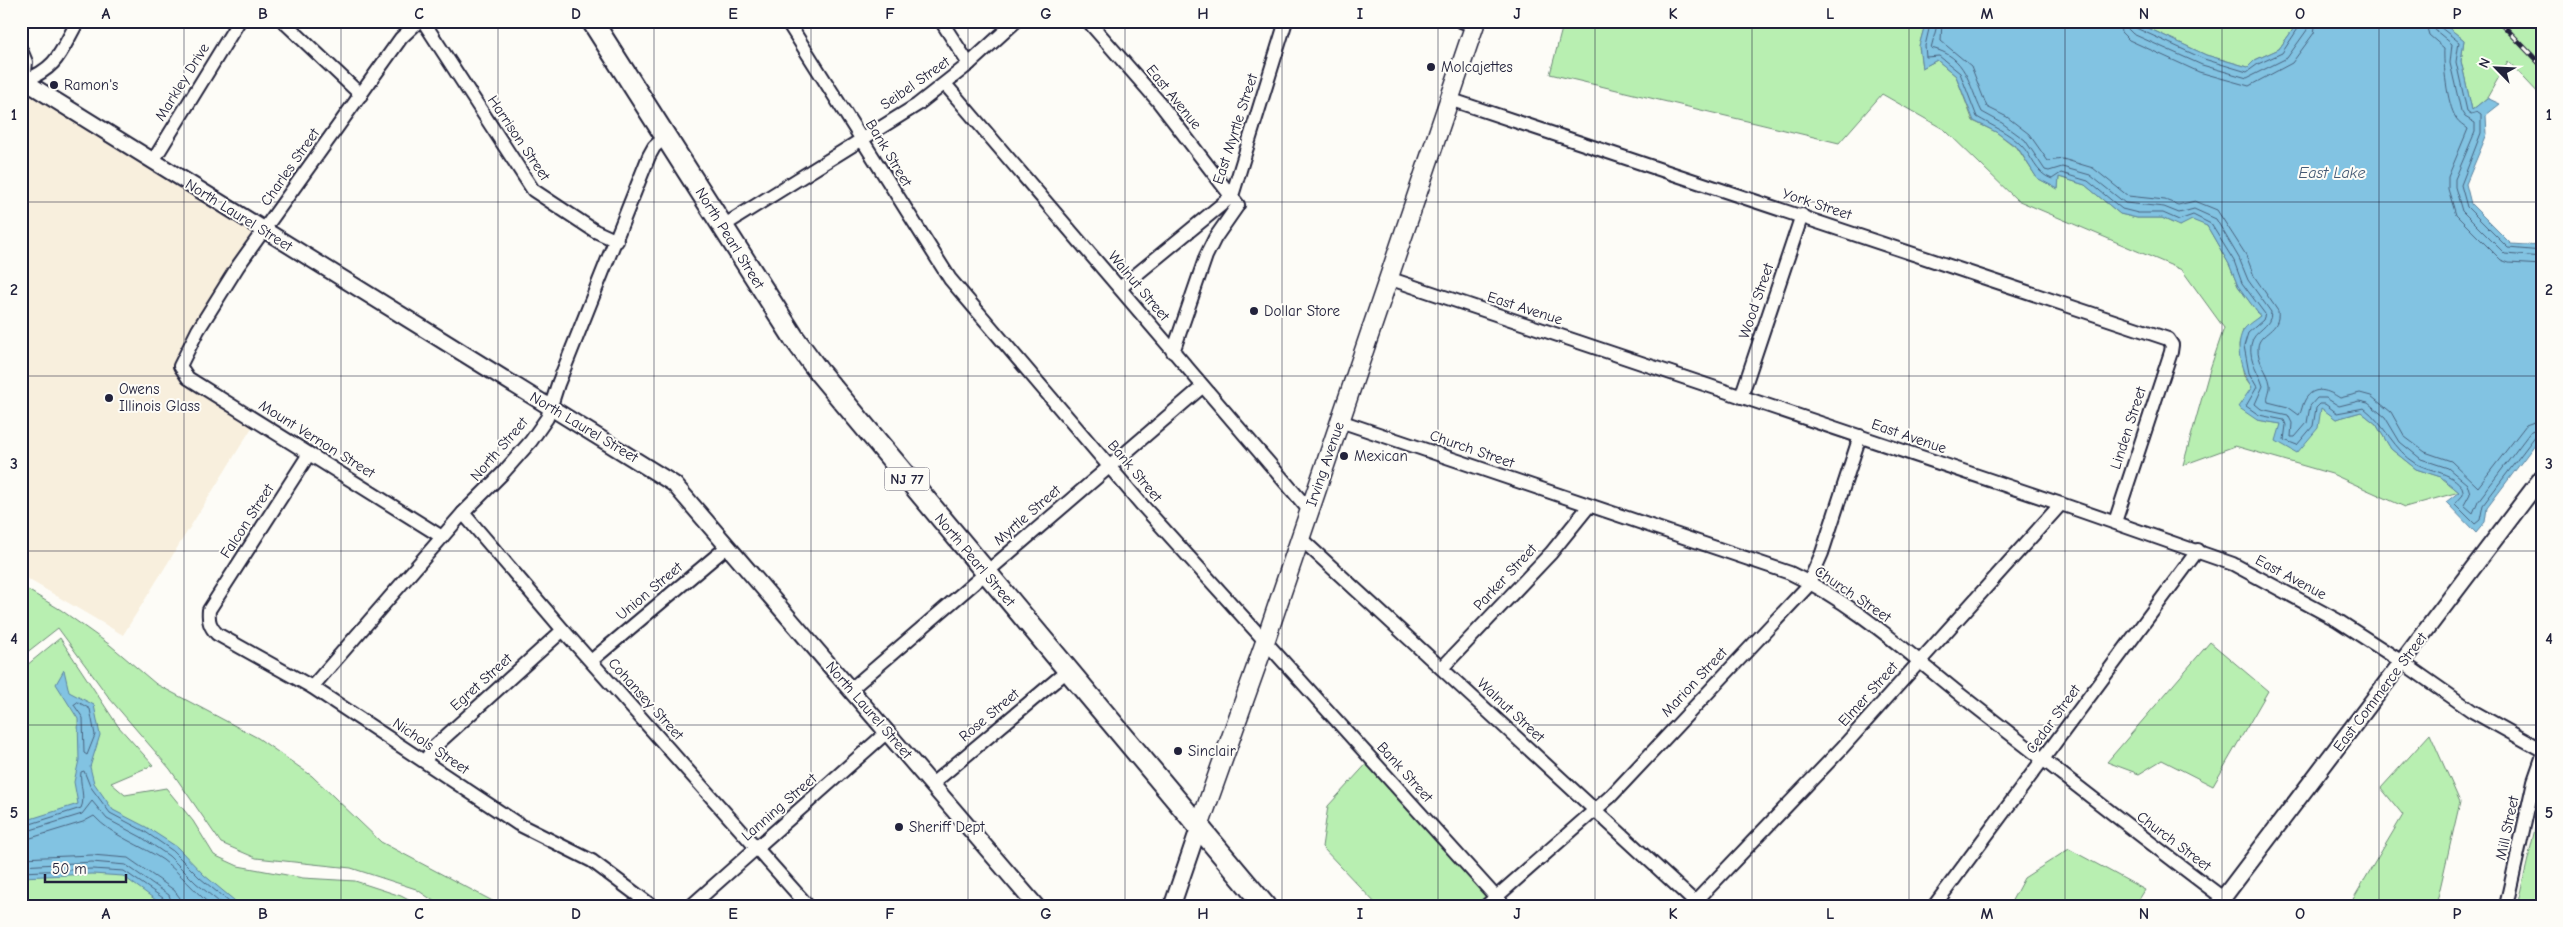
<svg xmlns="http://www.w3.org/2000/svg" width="2563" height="927" viewBox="0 0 2563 927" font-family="'Comic Neue',sans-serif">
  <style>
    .built { fill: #f8efdd }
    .green { fill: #b8efb1; stroke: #6d8876 }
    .water { fill: #82c3e2; stroke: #5c839f }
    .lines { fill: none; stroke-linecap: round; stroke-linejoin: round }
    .shore { stroke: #48627e; stroke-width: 1 }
    .minor-casing { stroke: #22223b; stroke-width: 16 }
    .tertiary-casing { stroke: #22223b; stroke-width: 19 }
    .secondary-casing { stroke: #22223b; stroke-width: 21 }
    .primary-casing { stroke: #22223b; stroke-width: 24 }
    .minor { stroke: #fdfcf7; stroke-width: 12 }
    .tertiary { stroke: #fdfcf7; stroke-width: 15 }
    .secondary { stroke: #fdfcf7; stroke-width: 18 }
    .primary { stroke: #fdfcf7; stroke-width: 20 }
    .rail-casing { stroke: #22223b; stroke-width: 5 }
    .rail { stroke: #fdfcf7; stroke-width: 3; stroke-dasharray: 9; stroke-linecap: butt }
    .grid { fill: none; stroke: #22223b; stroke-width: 1; stroke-opacity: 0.55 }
    .poi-dot { fill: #22223b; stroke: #fdfcf7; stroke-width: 2 }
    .labels { text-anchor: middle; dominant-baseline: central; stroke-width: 4; stroke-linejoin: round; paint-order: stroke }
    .shield { fill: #fdfcf7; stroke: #646373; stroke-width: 1 }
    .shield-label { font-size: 14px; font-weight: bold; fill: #22223b }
    .poi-label { font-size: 15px; fill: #22223b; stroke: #fdfcf7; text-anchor: start }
    .street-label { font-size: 15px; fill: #22223b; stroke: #fdfcf7 }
    .water-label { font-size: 16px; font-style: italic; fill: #445a75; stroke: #fdfcf7 }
    .neatline { fill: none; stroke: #22223b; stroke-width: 2 }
    .grid-label { font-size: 16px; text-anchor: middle; font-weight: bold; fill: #22223b }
  </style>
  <rect width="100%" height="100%" fill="#fdfcf7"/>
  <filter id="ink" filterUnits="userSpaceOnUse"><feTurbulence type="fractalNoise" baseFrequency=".02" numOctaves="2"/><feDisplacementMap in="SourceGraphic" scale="10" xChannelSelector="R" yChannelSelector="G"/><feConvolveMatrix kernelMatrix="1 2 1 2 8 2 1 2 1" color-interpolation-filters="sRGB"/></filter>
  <g filter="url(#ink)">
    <polygon class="built" points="21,79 264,231 181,361 188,378 256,421 123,635 26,578 21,578"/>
    <g class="green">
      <polygon points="1564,21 1919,21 1924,28 1919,46 1922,68 1937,60 1956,76 1973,121 1996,132 2018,149 2037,178 2058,189 2059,177 2085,185 2120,214 2137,218 2162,218 2179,226 2192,219 2207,226 2229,264 2238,286 2260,316 2243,330 2239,346 2244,376 2252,387 2257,420 2282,424 2321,407 2336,419 2361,412 2376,424 2391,449 2416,469 2441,477 2459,492 2405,507 2332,474 2235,446 2183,465 2210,369 2224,328 2182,270 2017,200 1945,130 1882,94 1839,143 1550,74"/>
      <polygon points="2133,21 2299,21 2279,49 2255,60 2248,67 2206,55"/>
      <polygon points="2440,21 2542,21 2542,97 2508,61 2487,98 2472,110 2461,61 2464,40"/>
      <polygon points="21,586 61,610 110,645 156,684 258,738 312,776 381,842 502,906 441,906 416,889 351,868 256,858 221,843 170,769 110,699 58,628 21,657"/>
      <polygon points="60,638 118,726 153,765 111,783 125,795 166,788 193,821 214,855 238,866 303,878 355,881 401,896 420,906 21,906 21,670"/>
      <polygon points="2210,642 2268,691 2213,786 2162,760 2139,774 2107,762"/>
      <polygon points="2430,734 2460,802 2436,906 2349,906 2403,815 2381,788"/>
      <polygon points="1371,759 1496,897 1486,906 1378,906 1322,847 1328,806"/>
      <polygon points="2542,799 2542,906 2517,906"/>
      <polygon points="2069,849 2145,890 2135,906 2009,906 2024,878"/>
    </g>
    <g class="water">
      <path d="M 1919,21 L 2133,21 L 2206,55 L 2248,67 L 2255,60 L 2279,49 L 2299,21 L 2440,21 L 2464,40 L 2461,61 L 2472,110 L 2487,98 L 2500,104 L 2486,115 L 2487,134 L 2466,184 L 2471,204 L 2511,244 L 2542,246 L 2542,435 L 2487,508 L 2485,522 L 2476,533 L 2446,502 L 2459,492 L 2441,477 L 2416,469 L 2391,449 L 2376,424 L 2361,412 L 2336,419 L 2321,408 L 2318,428 L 2297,453 L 2276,441 L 2281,424 L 2257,420 L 2238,407 L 2252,387 C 2242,373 2234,348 2243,331 C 2246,325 2255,320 2260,316 L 2238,286 L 2229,264 L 2207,226 L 2192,220 L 2180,226 L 2162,218 L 2137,218 L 2120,214 L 2085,185 L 2059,177 L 2058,189 L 2037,178 L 2018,148 L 1996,132 L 1974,121 L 1956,76 L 1937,60 L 1922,68 L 1919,46 L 1924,28 Z"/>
      <polygon points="64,670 69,692 94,705 100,735 90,767 94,783 113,810 146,827 177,847 204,875 241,906 164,906 123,876 92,874 21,877 21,822 78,804 74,782 79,760 78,719 56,684"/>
    </g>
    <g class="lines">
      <g class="shore">
        <path d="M 1926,21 L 1929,29 L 1925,46 L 1926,57 L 1939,56 L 1960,73 L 1977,117 C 1992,126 2008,132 2021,145 C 2033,157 2035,173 2052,179 L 2061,173 L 2088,181 L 2122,209 L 2138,213 L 2163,213 L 2179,220 L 2193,215 L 2211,224 L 2234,261 L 2242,283 L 2265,314 L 2263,320 L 2248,333 L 2244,346 L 2249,373 L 2257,387 L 2246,406 L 2259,415 L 2284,420 L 2286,425 L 2284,440 L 2297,445 L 2313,426 L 2316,408 L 2320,404 L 2325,404 L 2337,413 L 2364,408 C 2385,424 2393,450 2417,464 C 2429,471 2465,475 2463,495 L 2455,504 L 2475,524 L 2480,520 L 2483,505 L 2536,435 L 2542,433"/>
        <path d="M 1933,21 L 1936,29 L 1931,48 C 1967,56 1968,84 1982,112 L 2002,123 L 2025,140 L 2045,170 L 2049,171 L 2062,167 L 2090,175 L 2125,203 L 2164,207 L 2179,213 L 2194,209 L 2216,219 L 2239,258 L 2248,280 L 2271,312 C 2272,328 2253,330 2251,345 C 2249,362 2259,372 2263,386 L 2255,404 L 2261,409 L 2288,415 L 2292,423 L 2291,437 L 2295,437 L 2307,423 L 2310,406 L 2317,398 L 2326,398 L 2339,406 L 2359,401 L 2368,403 L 2385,417 L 2400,442 L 2421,459 L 2448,468 L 2467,484 L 2470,494 L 2464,505 L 2473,513 L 2478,501 L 2531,431 L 2542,427"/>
        <path d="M 1942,21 L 1941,41 L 1971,66 L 1987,107 L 2007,117 L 2029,134 L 2048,161 L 2063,159 L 2093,168 L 2128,196 L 2165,200 L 2178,205 L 2195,201 L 2217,210 L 2246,255 L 2254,276 L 2278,311 C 2281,332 2259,332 2258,347 C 2257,363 2268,371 2270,384 C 2271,391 2266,396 2268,402 L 2288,407 L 2299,415 C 2302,411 2302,405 2305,400 C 2314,384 2329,391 2340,398 L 2360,393 L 2371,396 L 2391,412 L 2405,437 L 2425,452 L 2451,461 L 2478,487 L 2526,425 L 2542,419"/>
        <polyline points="2119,21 2121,32 2129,40 2199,72 2249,86 2292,63 2314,33 2316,21"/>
        <polyline points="2126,21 2128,29 2133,34 2202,65 2247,78 2287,58 2307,30 2309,21"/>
        <polyline points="2133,21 2136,28 2204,59 2247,72 2258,64 2282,53 2303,21"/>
        <path d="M 2425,21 L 2429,35 L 2444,48 C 2443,64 2447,104 2456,118 C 2459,123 2464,125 2468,129 L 2448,177 L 2448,189 L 2456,215 L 2501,260 L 2509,263 L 2542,265"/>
        <polyline points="2432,21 2435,30 2452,44 2450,63 2461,111 2465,117 2475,123 2475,132 2455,179 2455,187 2462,211 2505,254 2542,257"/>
        <polyline points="2438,21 2440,27 2459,42 2456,62 2467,111 2471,114 2478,112 2481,114 2481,133 2461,185 2467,207 2508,248 2542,251"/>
        <polygon points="78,702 90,709 95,735 87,755 84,753 83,718 74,705"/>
        <path d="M 21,827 L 81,808 C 86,798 79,783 81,772 L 84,771 L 90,786 L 110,813 L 144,831 L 173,851 L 200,878 L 234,906"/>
        <polyline points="21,833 82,814 92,801 107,819 141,837 169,856 196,883 224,906"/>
        <path d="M 21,841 L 83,822 L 94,816 C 112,836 141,845 163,860 C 180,873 195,892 212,906"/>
        <polyline points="21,858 92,855 128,858 174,890 180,898 181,906"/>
        <polyline points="21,866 92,862 126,865 169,895 173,906"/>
        <polyline points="21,872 92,869 124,871 163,898 167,906"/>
      </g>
      <g class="minor-casing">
        <g id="minor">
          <polyline points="283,21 361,95"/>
          <polyline points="419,21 401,38 238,266 198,330 180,366 188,378 442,537"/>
          <polyline points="423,21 533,190 595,231 617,241"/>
          <polyline points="787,21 950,279 1142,505 1504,906"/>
          <polyline points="941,21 969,64"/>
          <polyline points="1088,21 1158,101 1238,205 1215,238 1206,256 1173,352"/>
          <polyline points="1461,21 1474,26"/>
          <path d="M 21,50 L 26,62 L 24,81 C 59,67 60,52 78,21"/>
          <polyline points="945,84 1309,510"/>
          <polyline points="1449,99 2168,339 2172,345 2171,352 2115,522"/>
          <polyline points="153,161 239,21"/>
          <polyline points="723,226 917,105 969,64 1016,21"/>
          <polyline points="1388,278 2061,504 2233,564 2337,620 2402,662 2472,711 2542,750"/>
          <polyline points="1120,288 1232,196 1286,21"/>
          <polyline points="1741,397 1802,215"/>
          <path d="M 1340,421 L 1790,573 C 1853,602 1908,653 1962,696 C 2049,764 2135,832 2223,898"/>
          <path d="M 309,454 L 209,610 C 208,621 210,627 217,634 L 312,687 L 518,824 L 592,861 L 652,906"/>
          <polyline points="463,513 563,630 808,906"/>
          <polyline points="1300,538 1699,906"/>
          <polyline points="591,661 728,546"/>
          <polyline points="1442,668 1551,553 1589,506"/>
          <polyline points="312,687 463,513 502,474 531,441 547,418 558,384 649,156 654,147 666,136"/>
          <polyline points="851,689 1202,387"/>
          <polyline points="425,761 434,747 563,630"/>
          <polyline points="932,784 1067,671"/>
          <polyline points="1695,902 1841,749 2061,504"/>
          <polyline points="691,906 887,732"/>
          <polyline points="1486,906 1611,796 1807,587 1822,553 1860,436"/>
          <polyline points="1934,906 2198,550"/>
          <polyline points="2506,906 2534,781 2542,758"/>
        </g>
      </g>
      <g class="tertiary-casing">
        <g id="tertiary">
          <polyline points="21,79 674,484 1036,906"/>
          <polyline points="1172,906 1199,827"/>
          <polyline points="2217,906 2542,477"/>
        </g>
      </g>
      <g class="secondary-casing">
        <polyline id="secondary" points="1199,827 1265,642 1476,21"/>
      </g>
      <g class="primary-casing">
        <polyline id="primary" points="592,21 794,338 819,372 1265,906"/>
      </g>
      <use href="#minor" class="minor"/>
      <use href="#tertiary" class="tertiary"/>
      <use href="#secondary" class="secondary"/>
      <use href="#primary" class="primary"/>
      <g class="rail-casing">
        <polyline id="rail" points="2499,21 2542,66"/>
      </g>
      <use href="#rail" class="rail"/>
    </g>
  </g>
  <path class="grid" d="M 184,21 L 184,906M 341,21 L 341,906M 498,21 L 498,906M 654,21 L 654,906M 811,21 L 811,906M 968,21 L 968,906M 1125,21 L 1125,906M 1282,21 L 1282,906M 1438,21 L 1438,906M 1595,21 L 1595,906M 1752,21 L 1752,906M 1909,21 L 1909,906M 2065,21 L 2065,906M 2222,21 L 2222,906M 2379,21 L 2379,906M 21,202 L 2542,202M 21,376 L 2542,376M 21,551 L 2542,551M 21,725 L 2542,725"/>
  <g class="poi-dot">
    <circle cx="1431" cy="67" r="5"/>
    <circle cx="54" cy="85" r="5"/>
    <circle cx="1254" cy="311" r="5"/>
    <circle cx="109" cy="398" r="5"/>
    <circle cx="1344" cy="456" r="5"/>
    <circle cx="1178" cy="751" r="5"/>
    <circle cx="899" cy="827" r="5"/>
  </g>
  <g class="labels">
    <rect class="shield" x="884.5" y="467.5" width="45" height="23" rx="4"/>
    <g class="shield-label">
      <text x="907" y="479">NJ 77</text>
    </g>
    <g class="poi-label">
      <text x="1441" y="67">Molcajettes</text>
      <text x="64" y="85">Ramon's</text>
      <text x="1264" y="311">Dollar Store</text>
      <text x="119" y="389">Owens<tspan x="119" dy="17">Illinois Glass</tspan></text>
      <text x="1354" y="456">Mexican</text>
      <text x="1188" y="751">Sinclair</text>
      <text x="909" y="827">Sheriff Dept</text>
    </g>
    <g class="street-label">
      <text transform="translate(182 82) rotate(-58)">Markley Drive</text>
      <text transform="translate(915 83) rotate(-35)">Seibel Street</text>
      <text transform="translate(1174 97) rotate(51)">East Avenue</text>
      <text transform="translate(1235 129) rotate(-72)">East Myrtle Street</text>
      <text transform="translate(519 138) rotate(56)">Harrison Street</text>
      <text transform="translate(889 153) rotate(59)">Bank Street</text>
      <text transform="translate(290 167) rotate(-55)">Charles Street</text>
      <text transform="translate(1817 204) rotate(18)">York Street</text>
      <text transform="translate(239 215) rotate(32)">North Laurel Street</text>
      <text transform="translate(730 238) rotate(58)">North Pearl Street</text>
      <text transform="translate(1139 286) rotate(50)">Walnut Street</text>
      <text transform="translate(1756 301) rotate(-71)">Wood Street</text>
      <text transform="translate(1525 308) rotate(18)">East Avenue</text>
      <text transform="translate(584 427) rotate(31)">North Laurel Street</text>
      <text transform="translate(2128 428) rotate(-72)">Linden Street</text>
      <text transform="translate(1909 436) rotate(19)">East Avenue</text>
      <text transform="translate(317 439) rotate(32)">Mount Vernon Street</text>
      <text transform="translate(499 449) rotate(-49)">North Street</text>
      <text transform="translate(1472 449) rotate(19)">Church Street</text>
      <text transform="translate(1325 464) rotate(-71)">Irving Avenue</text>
      <text transform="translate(1135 471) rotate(50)">Bank Street</text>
      <text transform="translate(1027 515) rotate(-41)">Myrtle Street</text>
      <text transform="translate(247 521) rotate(-57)">Falcon Street</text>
      <text transform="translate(975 560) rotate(50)">North Pearl Street</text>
      <text transform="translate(1505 577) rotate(-47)">Parker Street</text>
      <text transform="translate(2291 577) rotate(28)">East Avenue</text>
      <text transform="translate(649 591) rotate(-40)">Union Street</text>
      <text transform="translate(1853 594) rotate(34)">Church Street</text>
      <text transform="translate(481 682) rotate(-42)">Egret Street</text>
      <text transform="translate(1694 682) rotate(-47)">Marion Street</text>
      <text transform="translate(2380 692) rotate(-53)">East Commerce Street</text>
      <text transform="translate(1868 694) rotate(-48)">Elmer Street</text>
      <text transform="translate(646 699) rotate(48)">Cohansey Street</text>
      <text transform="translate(869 710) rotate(49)">North Laurel Street</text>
      <text transform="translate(1511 710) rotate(43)">Walnut Street</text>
      <text transform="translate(989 715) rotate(-40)">Rose Street</text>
      <text transform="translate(2053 719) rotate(-54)">Cedar Street</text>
      <text transform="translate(431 746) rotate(34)">Nichols Street</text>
      <text transform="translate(1405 772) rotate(48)">Bank Street</text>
      <text transform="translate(779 807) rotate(-41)">Lanning Street</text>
      <text transform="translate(2507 828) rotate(-78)">Mill Street</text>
      <text transform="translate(2174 841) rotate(37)">Church Street</text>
    </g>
    <g class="water-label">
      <text x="2332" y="173">East Lake</text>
    </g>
  </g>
  <rect width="2563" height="927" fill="none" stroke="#fdfcf7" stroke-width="55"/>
  <g transform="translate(2496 68) rotate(294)" stroke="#fdfcf7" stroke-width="4" paint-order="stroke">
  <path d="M0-4L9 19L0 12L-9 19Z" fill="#22223b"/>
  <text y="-8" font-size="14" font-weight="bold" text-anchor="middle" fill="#22223b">N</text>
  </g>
  <path d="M45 874v8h81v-8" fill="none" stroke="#22223b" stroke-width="2.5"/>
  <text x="52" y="874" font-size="15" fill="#22223b" stroke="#fdfcf7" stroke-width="4" paint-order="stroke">50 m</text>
  <rect x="28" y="28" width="2508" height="872" class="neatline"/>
  <g class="grid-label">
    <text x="106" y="19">A</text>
    <text x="263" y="19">B</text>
    <text x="419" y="19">C</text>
    <text x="576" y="19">D</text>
    <text x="733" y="19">E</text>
    <text x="890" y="19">F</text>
    <text x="1046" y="19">G</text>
    <text x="1203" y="19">H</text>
    <text x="1360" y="19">I</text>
    <text x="1517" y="19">J</text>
    <text x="1673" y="19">K</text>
    <text x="1830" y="19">L</text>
    <text x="1987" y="19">M</text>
    <text x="2144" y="19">N</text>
    <text x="2300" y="19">O</text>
    <text x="2457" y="19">P</text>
    <text x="14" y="120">1</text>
    <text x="2549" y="120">1</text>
    <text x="14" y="295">2</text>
    <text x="2549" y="295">2</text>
    <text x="14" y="469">3</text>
    <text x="2549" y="469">3</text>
    <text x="14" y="644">4</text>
    <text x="2549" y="644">4</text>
    <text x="14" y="818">5</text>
    <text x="2549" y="818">5</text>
    <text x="106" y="919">A</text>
    <text x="263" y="919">B</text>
    <text x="419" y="919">C</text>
    <text x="576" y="919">D</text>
    <text x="733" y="919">E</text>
    <text x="890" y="919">F</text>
    <text x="1046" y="919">G</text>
    <text x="1203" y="919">H</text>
    <text x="1360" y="919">I</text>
    <text x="1517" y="919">J</text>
    <text x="1673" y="919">K</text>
    <text x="1830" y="919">L</text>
    <text x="1987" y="919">M</text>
    <text x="2144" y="919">N</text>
    <text x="2300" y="919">O</text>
    <text x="2457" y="919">P</text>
  </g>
</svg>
